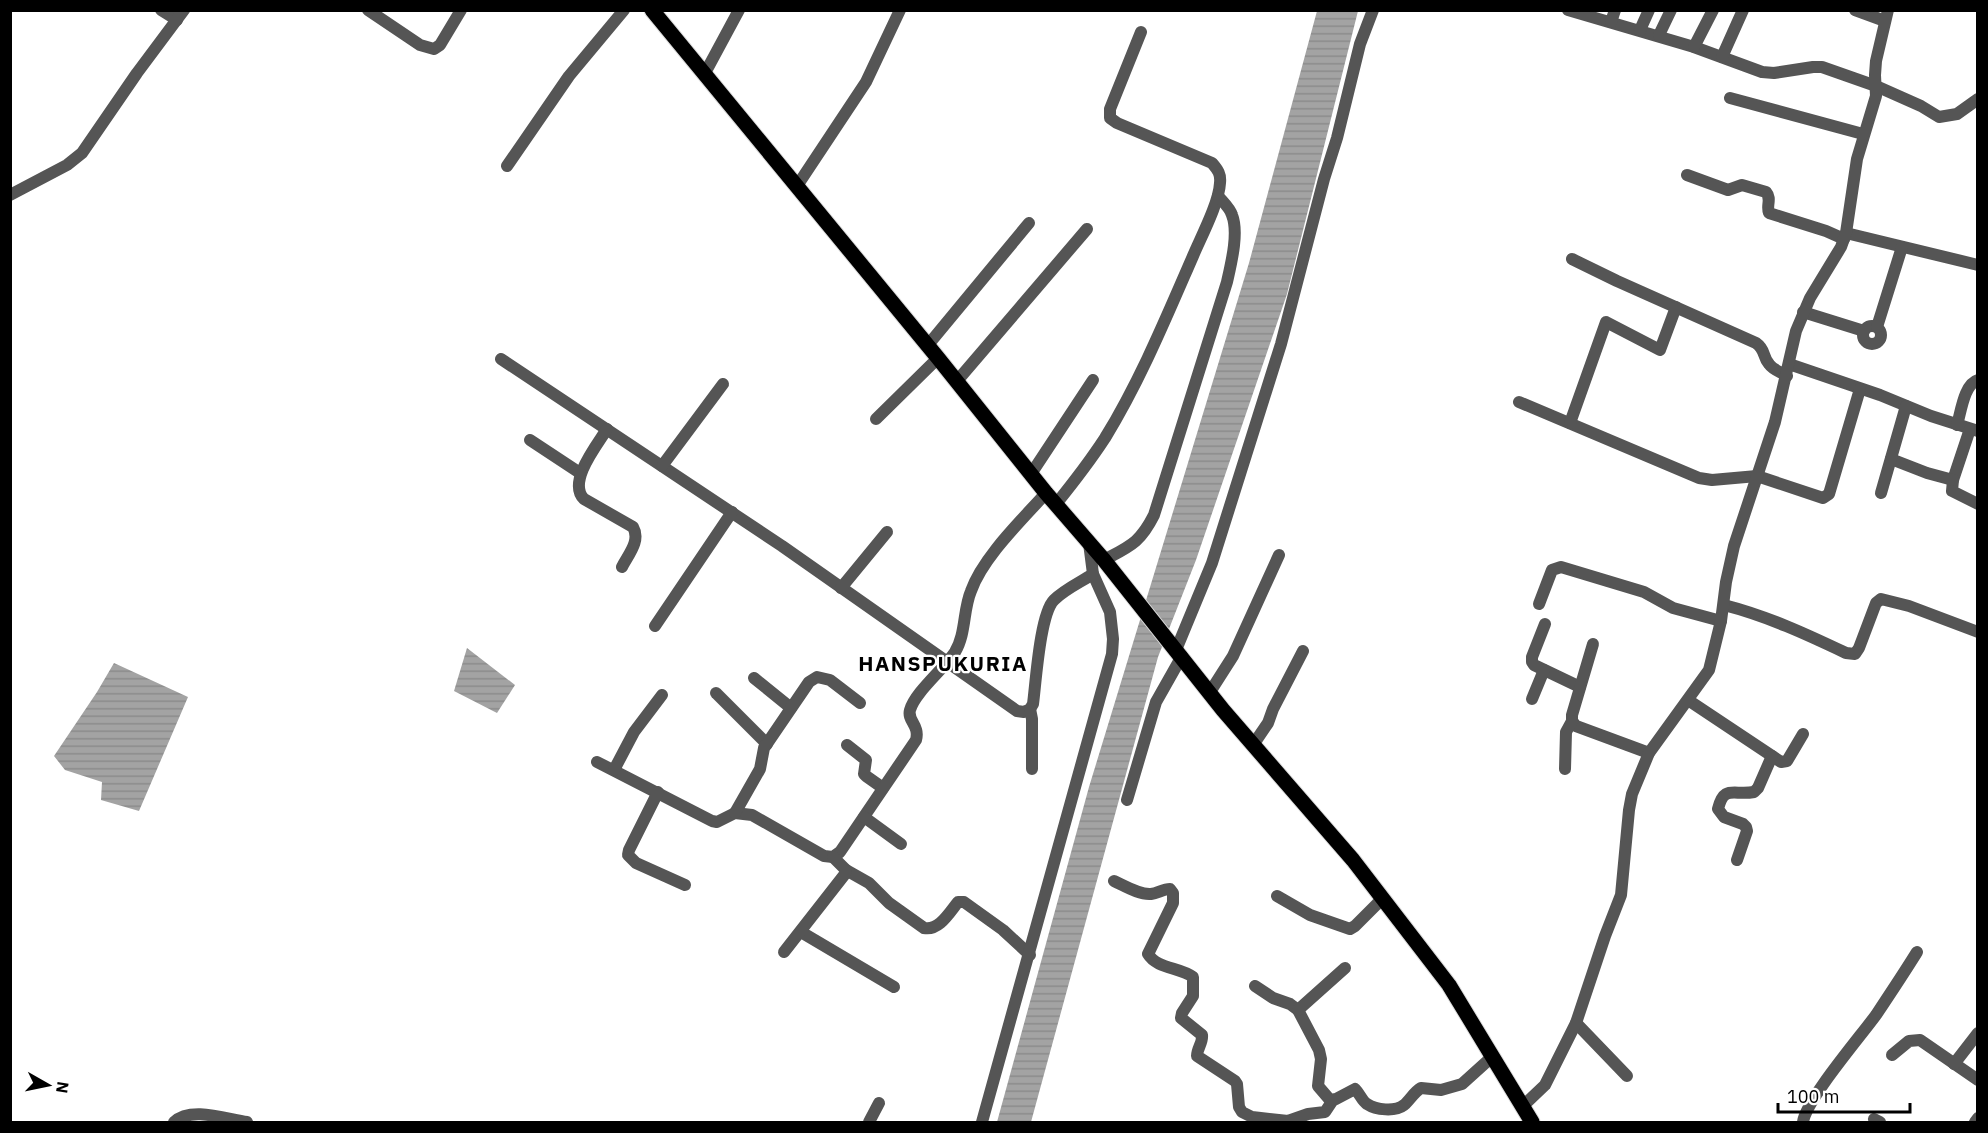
<svg xmlns="http://www.w3.org/2000/svg" width="1988" height="1133" viewBox="0 0 1988 1133" font-family="'IBM Plex Sans',sans-serif">
  <style>
    .water { fill: url(#water-rules) }
    .lines { fill: none; stroke-linecap: round; stroke-linejoin: round }
    .major-casing { stroke: #dbdbdb; stroke-width: 17 }
    .minor { stroke: #555; stroke-width: 12 }
    .major { stroke: #000; stroke-width: 15 }
    .labels { text-anchor: middle; dominant-baseline: central; stroke-width: 4.5; stroke-linejoin: round; paint-order: stroke }
    .district-label { font-size: 21px; font-weight: bold; letter-spacing: 1.5px; fill: #000; stroke: #fff }
  </style>
  <defs>
    <pattern id="water-rules" width="6" height="5" patternUnits="userSpaceOnUse" patternTransform="scale(1.5)"><rect width="6" height="5" fill="#a3a3a3"/><path d="M0 2.5h6" fill="none" stroke="#8b8b8b"/></pattern>
  </defs>
  <rect width="100%" height="100%" fill="#fff"/>
  <g class="water">
    <polygon points="1317,11 1358,11 1287,294 1196,560 1158,657 1031,1122 997,1122 1089,787 1249,263"/>
    <polygon points="467,648 515,685 497,713 454,691"/>
    <polygon points="114,663 188,697 139,811 101,800 102,782 65,770 54,756 97,692"/>
  </g>
  <g class="lines">
    <g class="major-casing">
      <polyline id="major" points="652,10 938,358 1046,493 1104,560 1223,710 1353,860 1449,985 1532,1122"/>
    </g>
    <g class="minor">
      <polyline points="161,10 177,20"/>
      <polyline points="368,10 420,45 434,49 440,45 461,10"/>
      <polyline points="1568,10 1694,47 1762,72 1774,73 1813,67 1822,67 1876,86 1921,106 1939,117 1957,114 1978,99"/>
      <polyline points="1855,10 1885,21"/>
      <polyline points="1611,22 1615,10"/>
      <polyline points="1640,30 1649,10"/>
      <polyline points="1659,35 1671,10"/>
      <polyline points="1694,47 1713,10"/>
      <polyline points="1722,57 1743,10"/>
      <polyline points="704,75 739,10"/>
      <polyline points="1730,98 1863,134"/>
      <polyline points="507,166 569,76 624,10"/>
      <path d="M 1687,175 L 1728,190 L 1742,185 L 1766,192 C 1772,199 1766,205 1769,213 L 1826,231 L 1844,239"/>
      <polyline points="797,186 866,82 900,10"/>
      <polyline points="10,195 67,165 82,153 137,73 184,10"/>
      <polyline points="1846,233 1978,265"/>
      <path d="M 1572,259 L 1617,281 L 1756,343 C 1766,350 1762,356 1769,364 C 1773,370 1781,372 1787,376"/>
      <polyline points="1803,312 1864,331"/>
      <circle cx="1872" cy="335" r="9"/>
      <polyline points="1877,327 1902,247"/>
      <polyline points="928,345 1029,223"/>
      <path d="M 501,359 L 782,546 L 1017,711 L 1024,712 L 1030,709 L 1033,704 C 1036,681 1040,614 1054,600 C 1065,589 1081,582 1093,574"/>
      <polyline points="1789,364 1880,395 1931,416 1978,431"/>
      <polyline points="957,381 1087,229"/>
      <polyline points="1519,402 1699,478 1712,480 1757,476 1823,498 1829,494 1860,389"/>
      <polyline points="876,419 938,358"/>
      <polyline points="1570,423 1606,322 1660,350 1676,307"/>
      <path d="M 1957,425 C 1961,412 1964,384 1978,380"/>
      <path d="M 607,429 C 597,445 567,482 584,499 L 633,527 C 641,541 628,555 622,567"/>
      <polyline points="1970,429 1953,480 1952,491 1978,504"/>
      <polyline points="530,440 580,473"/>
      <polyline points="1891,459 1927,473 1953,480"/>
      <polyline points="662,466 723,384"/>
      <polyline points="1031,474 1093,380"/>
      <polyline points="1881,493 1906,406"/>
      <path d="M 1056,504 C 1073,483 1090,461 1105,438 C 1140,381 1166,318 1193,256 C 1201,237 1219,203 1220,183 C 1221,174 1218,170 1212,163 L 1117,123 L 1110,118 L 1110,109 L 1141,32"/>
      <path d="M 1104,560 C 1130,546 1140,543 1154,515 L 1227,282 C 1231,264 1239,233 1232,215 C 1230,208 1223,202 1218,196"/>
      <polyline points="841,588 887,532"/>
      <polyline points="1539,604 1552,570 1561,567 1644,592 1673,608 1721,621"/>
      <path d="M 1724,605 C 1767,616 1806,634 1846,653 L 1855,654 L 1859,648 L 1876,603 L 1881,599 L 1909,606 L 1978,632"/>
      <polyline points="1545,624 1532,657 1532,662 1534,665 1580,687"/>
      <polyline points="655,626 732,512"/>
      <polyline points="1593,644 1572,715 1572,721 1576,726 1649,753"/>
      <polyline points="1176,650 1212,563 1281,344 1324,179 1337,138 1360,44 1373,10"/>
      <polyline points="754,678 791,708"/>
      <polyline points="1210,692 1233,656 1279,555"/>
      <polyline points="716,693 767,744"/>
      <polyline points="1532,699 1544,670"/>
      <polyline points="1688,700 1781,762 1787,761 1803,734"/>
      <polyline points="1030,709 1032,719 1032,769"/>
      <polyline points="847,745 866,760 864,774 866,776 883,788"/>
      <polyline points="1253,745 1268,723 1273,709 1303,651"/>
      <path d="M 597,762 L 712,821 L 717,822 L 735,813 L 752,815 L 824,856 L 833,857 L 840,852 L 916,740 C 920,725 907,721 910,710 C 915,692 944,669 955,652 C 966,634 963,610 971,591 C 983,557 1022,520 1046,493"/>
      <polyline points="1565,769 1566,732 1572,721"/>
      <polyline points="614,770 634,732 662,695"/>
      <polyline points="658,792 629,850 628,855 636,863 685,885"/>
      <polyline points="1127,800 1156,702 1182,656"/>
      <polyline points="735,813 760,769 764,748 809,682 817,677 830,680 860,703"/>
      <polyline points="864,817 901,844"/>
      <path d="M 1737,860 L 1747,831 L 1746,827 L 1743,824 L 1724,817 L 1718,809 C 1724,784 1734,796 1754,792 L 1758,788 L 1772,756"/>
      <path d="M 846,870 L 869,883 L 889,903 L 924,928 C 939,931 949,913 958,902 L 964,902 L 1003,930 L 1030,955"/>
      <path d="M 1114,881 C 1125,886 1139,895 1151,894 C 1158,893 1163,889 1170,889 L 1173,893 L 1173,903 L 1148,954 C 1157,969 1180,967 1193,977 L 1193,996 L 1182,1013 L 1181,1018 L 1202,1035 C 1203,1043 1197,1048 1197,1056 L 1235,1081 L 1237,1084 L 1239,1107 L 1242,1112 L 1252,1117 L 1288,1121 L 1308,1114 L 1325,1112 L 1333,1100"/>
      <polyline points="1277,896 1310,915 1350,929 1355,926 1383,898"/>
      <polyline points="801,932 894,987"/>
      <polyline points="784,952 845,874 846,870 833,857"/>
      <path d="M 1255,986 L 1273,998 L 1290,1004 L 1298,1010 L 1319,1050 L 1321,1059 L 1318,1086 L 1330,1100 L 1336,1099 L 1355,1089 C 1360,1094 1362,1101 1367,1104 C 1376,1110 1395,1112 1404,1105 C 1410,1100 1414,1092 1421,1088 L 1441,1090 L 1462,1084 L 1493,1056"/>
      <polyline points="1298,1010 1345,968"/>
      <polyline points="1576,1023 1627,1076"/>
      <polyline points="1892,1055 1909,1041 1920,1040 1978,1080"/>
      <polyline points="1954,1064 1978,1033"/>
      <polyline points="1522,1107 1545,1085 1576,1023 1605,936 1621,895 1629,810 1632,794 1649,753 1709,670 1721,621 1726,582 1734,546 1775,422 1796,331 1810,298 1841,247 1846,233 1857,159 1876,96 1875,75 1876,61 1888,10"/>
      <polyline points="1874,1119 1880,1122"/>
      <path d="M 174,1122 C 191,1106 226,1119 247,1122"/>
      <polyline points="869,1122 879,1103"/>
      <polyline points="982,1122 1112,654 1113,639 1110,612 1093,574 1089,543"/>
      <path d="M 1803,1122 C 1806,1100 1860,1037 1876,1015 C 1890,994 1904,973 1917,952"/>
      <polyline points="1975,1122 1978,1118"/>
    </g>
    <use href="#major" class="major"/>
  </g>
  <g class="labels">
    <g class="district-label">
      <text x="943" y="663">HANSPUKURIA</text>
    </g>
  </g>
  <rect width="1988" height="1133" fill="none" stroke="#000000" stroke-width="24"/>
  <g transform="translate(48 1085) rotate(99)" stroke="#ffffff" stroke-width="4.5" paint-order="stroke">
  <path d="M0-4.5L10 22L0 15L-10 22Z" fill="#000000"/>
  <text y="-9" font-size="16" font-weight="bold" text-anchor="middle" fill="#000000">N</text>
  </g>
  <path d="M1778 1103v9h132v-9" fill="none" stroke="#000000" stroke-width="3"/>
  <text x="1787" y="1103" font-size="18" fill="#000000" stroke="#ffffff" stroke-width="4.5" paint-order="stroke">100 m</text>
</svg>
